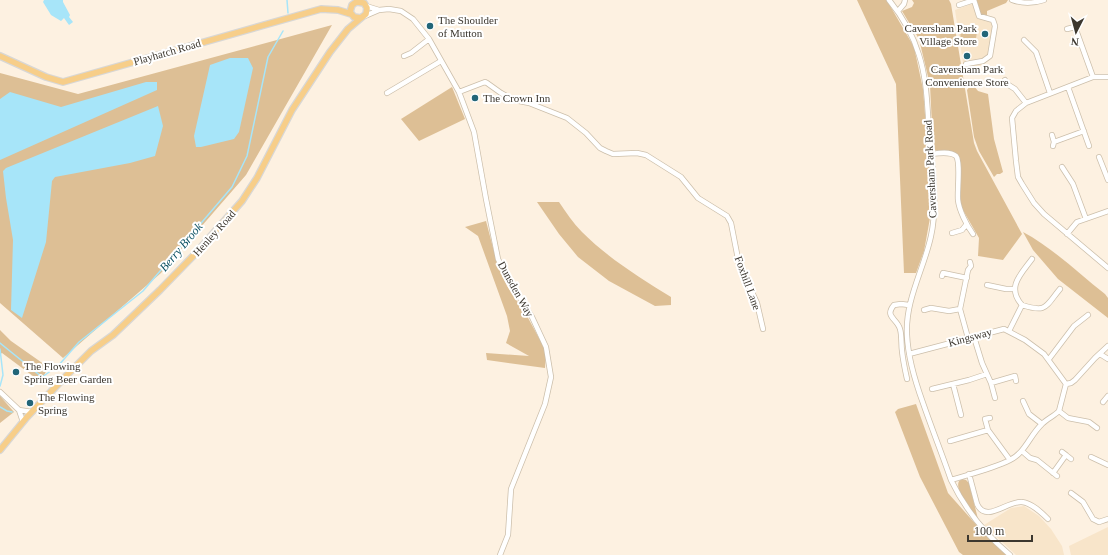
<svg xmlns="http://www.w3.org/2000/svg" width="1108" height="555" font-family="Georgia,serif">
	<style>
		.built { fill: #f8e5ca }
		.green { fill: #ddbf95 }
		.water { fill: #a7e5f9 }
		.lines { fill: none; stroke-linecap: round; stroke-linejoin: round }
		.stream { stroke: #a7e5f9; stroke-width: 1.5 }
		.minor-casing { stroke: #ccbfab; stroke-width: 6 }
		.major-casing { stroke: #d8d7d5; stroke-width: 8 }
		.minor { stroke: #fff; stroke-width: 4.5 }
		.major { stroke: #f7ce89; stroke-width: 5.5 }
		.poi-dot { fill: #226578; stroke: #fff; stroke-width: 1.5 }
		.labels { text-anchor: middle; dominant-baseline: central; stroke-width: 4; stroke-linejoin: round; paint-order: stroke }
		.poi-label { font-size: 11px; fill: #3c372f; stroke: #fff; text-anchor: start }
		.street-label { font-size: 11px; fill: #3c372f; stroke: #fff }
		.water-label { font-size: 12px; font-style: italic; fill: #0d5264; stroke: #fff }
	</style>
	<rect width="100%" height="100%" fill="#fdf1e1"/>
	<!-- built -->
	<path class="built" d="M977,2L981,15L995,19L997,27L991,56L983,65L964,69L955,10Z
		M1024,506L1039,516L1051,529L1062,546L1064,555H1016L984,525L1011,508Z
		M1108,527V555H1071L1069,546Z"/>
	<!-- green -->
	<path class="green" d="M857,0H886L889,4L914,47L923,89L929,165L930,218L924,251L916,273H904L896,84Z
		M912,0H949L951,4L974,143L977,151L1022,234L1003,260L978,256L979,238L960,205L959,158L935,150L933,146L930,85L919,39L902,11L912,7L914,3Z
		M977,0H1008L1006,3L987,11V17L981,15L977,2Z
		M332,25L246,175L161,273L63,358L0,303V73L78,94Z
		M960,25L972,29L971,31L977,32L975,45L961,47Z
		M972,83L973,86H974L978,91L988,94L994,139L1003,172L1000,174H997L994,177L979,151L974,137L967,90Z
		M452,87L465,119L419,141L401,119Z
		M559,202C566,212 573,223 582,232C608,258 640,278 671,297V305L655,306L609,281L578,257L559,234L537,202Z
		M486,221L497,263L507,286L527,316L546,351L545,368L487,360L486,353L529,356L506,343L510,331L507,316L478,236L465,227Z
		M1023,232C1053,248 1078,273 1105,294L1108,298V318L1058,279L1033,250Z
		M0,330L11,341L48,367L41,382L2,353L0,354Z
		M0,396L14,412L0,423Z
		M916,404L948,493L988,538L1006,555H963L959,552L920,477L895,412L898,409Z
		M962,479L966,480L969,483L978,519C972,511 954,491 959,481Z"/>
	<!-- water -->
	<path class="water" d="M44,0H63V2L70,15L69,17L73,22L69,25L64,18L61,21L51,15L43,2Z
		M230,58H248L253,68L239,132L234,139L201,147H196L194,136L210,65Z
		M146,82H157V90L0,160V99L10,92L61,107Z
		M158,106L163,126L155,156L130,163L55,177L52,181L46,242L22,318L11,310L13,240L6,198L3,171L6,168Z"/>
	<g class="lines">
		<!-- stream -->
		<path class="stream" d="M287,0L288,13
			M0,343L42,377L58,366L79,342L143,291L232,187L247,156L268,57L283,31
			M0,349L3,375L0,386
			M0,407L7,411L12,412"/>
		<!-- minor casing -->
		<g class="minor-casing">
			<path id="minor" d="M889,0C902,16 913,35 919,55C927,80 927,105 929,130C932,161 938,206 931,236C924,269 905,300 907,335C908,359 915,381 923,403C932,429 942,454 951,480C965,509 985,534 1010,555
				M1012,0C1023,4 1032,4 1044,0
				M959,5L974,0
				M366,6L379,10L389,9L401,11L413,19L429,39L459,92L474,132L486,199L498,259L509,281L532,317L546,347L551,377L545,404L511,489L508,535L500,555
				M898,11L904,4L905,0
				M365,16L379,10
				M1067,29L1075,27L1093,77
				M1024,40L1036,52L1050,93
				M404,56L411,53L429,39
				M966,64L983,61L990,56L995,26L993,20L979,16L974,0
				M1108,77H1093L1026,103L1016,111L1012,118L1016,161L1018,177L1022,184L1034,203L1044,214L1108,268
				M1005,80L1007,84L1015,89L1026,103
				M1068,87L1089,146
				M459,92L485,82L487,83L501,93L514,100L529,103L567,118L586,133L600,148L606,151L613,154L637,153L646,155L681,177L698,198L727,216L731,223L739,264L757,303L763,329
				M387,93L441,61
				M1052,135L1054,142
				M1053,146L1054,142L1084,131
				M931,154C938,153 950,151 956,156C961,162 957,191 958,200C959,210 967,226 973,234
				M1099,157L1108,180
				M1062,167L1073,184L1086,219
				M952,233L962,230L966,225
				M1067,234L1077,222L1108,211
				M942,276L943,273L967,278
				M987,285L1006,289H1014
				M1022,305C1047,313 1045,307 1060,289
				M924,310L931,308L949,311L960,309
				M1009,331L1022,305C1006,287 1021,274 1032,259
				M974,337L982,363L991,383L995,398
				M968,338L960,309L968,270L971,266L970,262
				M909,354L1004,329L1025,340L1044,354L1066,384L1059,411C1054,416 1047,419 1042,424C1030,435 1025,453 1010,460C992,469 970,474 951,480
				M1100,354L1108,359
				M1049,359L1074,326L1088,315
				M907,379C905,370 903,361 902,351C901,344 902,336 900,329C897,318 884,317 894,305L901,304L909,305
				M991,383L1015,376L1016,381
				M953,384L961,415
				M1066,384L1071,383L1075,380L1095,358L1108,346
				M932,389L969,380L987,374
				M0,392L19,410L32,412
				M1023,401L1029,414L1042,424
				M1103,402L1108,396
				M19,410L23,422
				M1059,411L1068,418L1089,422L1097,428
				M988,430L985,419L990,418
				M950,441L988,430L1010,460
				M1022,451L1030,458L1037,460L1057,476
				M1066,455L1071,459
				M1091,457L1108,465
				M1053,473L1066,455L1062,452
				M969,474L977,504C986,524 1008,500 1022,502C1032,503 1042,513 1048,519
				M1071,493L1083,502L1093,519L1099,522L1108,519"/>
		</g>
		<!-- major casing -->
		<g class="major-casing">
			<path id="major" d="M357,2L364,3L367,8L366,14L361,18L354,17L350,12L352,5L359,0
				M0,56L46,77L63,82L321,9L338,10L351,14
				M0,450L27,417L63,379L91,351L113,335L160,290L196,253L242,201L257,178L292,110L330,52L348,29L361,18"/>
		</g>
		<!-- minor -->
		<use href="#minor" class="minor"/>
		<!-- major -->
		<use href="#major" class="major"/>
	</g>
	<!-- markers -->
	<g class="poi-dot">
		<circle cx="430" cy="26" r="4"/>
		<circle cx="985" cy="34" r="4"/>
		<circle cx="967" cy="56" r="4"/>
		<circle cx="475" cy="98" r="4"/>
		<circle cx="16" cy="372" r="4"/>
		<circle cx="30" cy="403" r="4"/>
	</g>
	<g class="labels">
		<!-- poi labels -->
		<g class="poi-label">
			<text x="438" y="20">The Shoulder<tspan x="438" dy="13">of Mutton</tspan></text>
			<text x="977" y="28" text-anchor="end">Caversham Park<tspan x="977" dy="13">Village Store</tspan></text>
			<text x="967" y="69" text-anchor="middle">Caversham Park<tspan x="967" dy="13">Convenience Store</tspan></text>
			<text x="483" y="98">The Crown Inn</text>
			<text x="24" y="366">The Flowing<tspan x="24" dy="13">Spring Beer Garden</tspan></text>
			<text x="38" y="397">The Flowing<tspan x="38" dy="13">Spring</tspan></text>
		</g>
		<!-- street labels -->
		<g class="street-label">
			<text transform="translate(167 52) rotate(-16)">Playhatch Road</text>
			<text transform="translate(930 169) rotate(-93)">Caversham Park Road</text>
			<text transform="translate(214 233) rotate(-48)">Henley Road</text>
			<text transform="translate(748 283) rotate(70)">Foxhill Lane</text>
			<text transform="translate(516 289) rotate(61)">Dunsden Way</text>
			<text transform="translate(970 337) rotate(-15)">Kingsway</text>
		</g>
		<!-- water labels -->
		<g class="water-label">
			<text transform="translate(181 247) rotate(-50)">Berry Brook</text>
		</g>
	</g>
	<!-- north arrow -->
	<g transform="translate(1076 32) rotate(186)" stroke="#ffffff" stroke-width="3" paint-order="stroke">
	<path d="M0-3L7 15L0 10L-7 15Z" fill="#3c372f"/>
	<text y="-6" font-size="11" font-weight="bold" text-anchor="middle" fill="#3c372f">N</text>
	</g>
	<!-- scale -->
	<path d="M968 535v6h64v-6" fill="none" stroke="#3c372f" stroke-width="2"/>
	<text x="974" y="535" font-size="12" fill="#3c372f" stroke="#ffffff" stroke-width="3" paint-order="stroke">100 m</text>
</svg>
